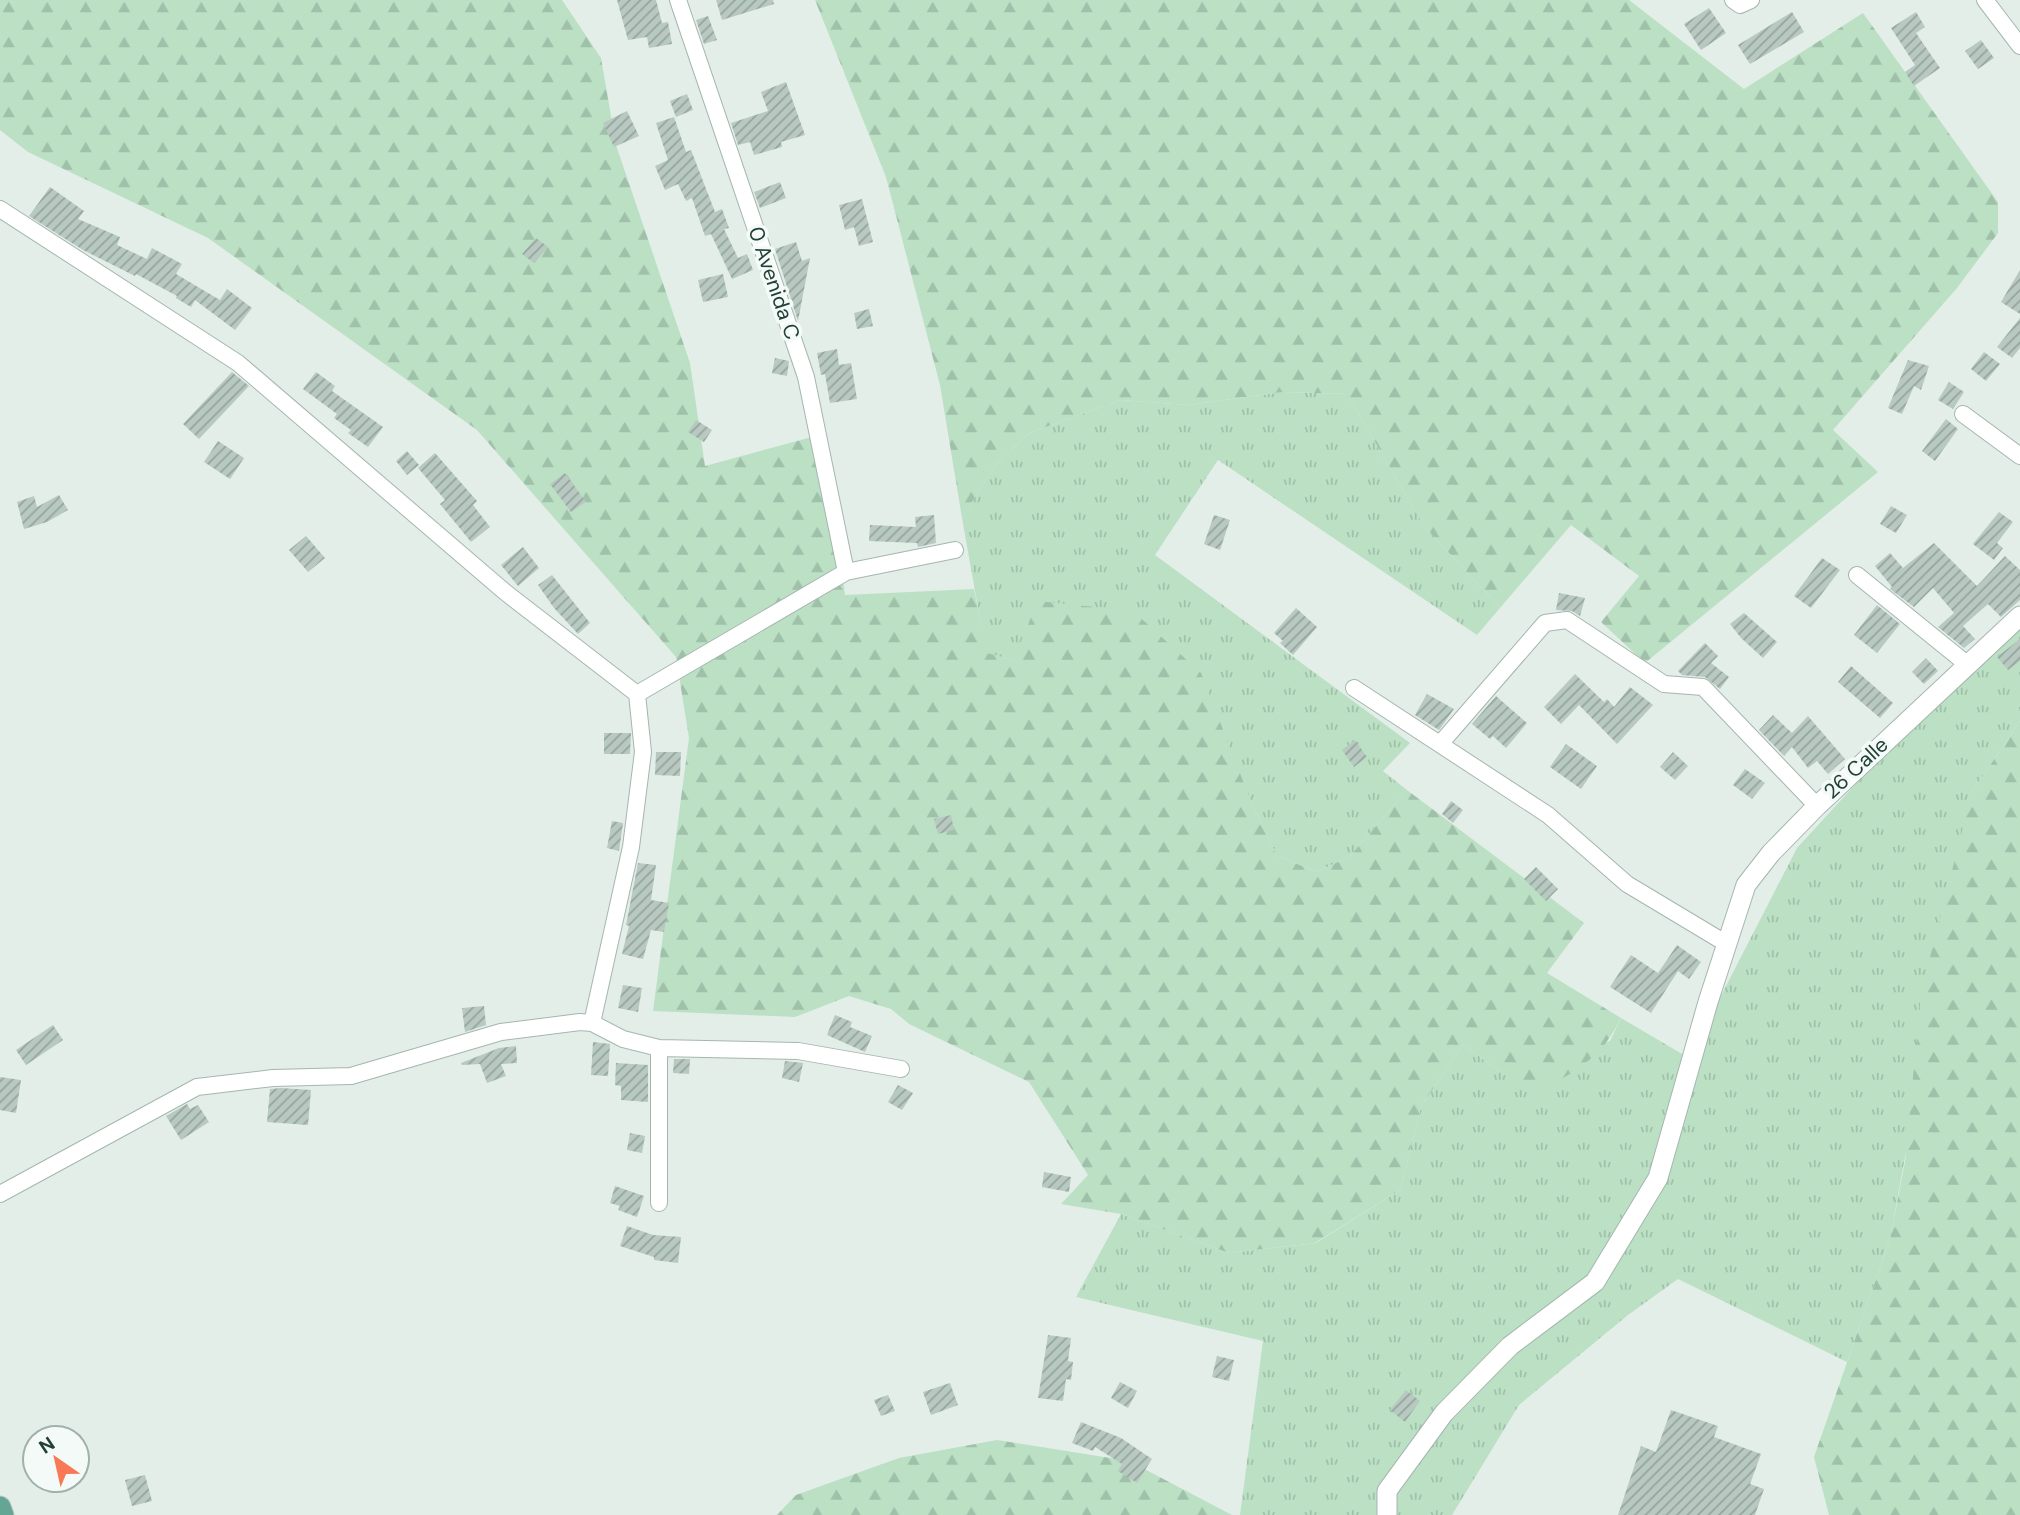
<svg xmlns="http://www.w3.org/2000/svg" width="2020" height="1515" font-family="'DM Sans',sans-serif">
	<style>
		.grass { fill: url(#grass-tufts) }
		.forest { fill: url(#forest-firs) }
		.building { fill: url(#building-hatch) }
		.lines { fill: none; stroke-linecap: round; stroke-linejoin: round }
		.minor-casing { stroke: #a5b6b0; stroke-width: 18 }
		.tertiary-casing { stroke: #a5b6b0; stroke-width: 21 }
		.primary-casing { stroke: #c1cac7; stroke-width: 23 }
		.minor { stroke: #fff; stroke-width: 16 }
		.tertiary { stroke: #fff; stroke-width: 19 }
		.primary { stroke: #65a593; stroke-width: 21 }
		.labels { text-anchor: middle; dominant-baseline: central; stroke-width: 7; stroke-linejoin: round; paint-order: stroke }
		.street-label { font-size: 21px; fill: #224037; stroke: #f4faf7 }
	</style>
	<defs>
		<pattern id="grass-tufts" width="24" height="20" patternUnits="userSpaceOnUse" patternTransform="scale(1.75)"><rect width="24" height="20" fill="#bbe0c4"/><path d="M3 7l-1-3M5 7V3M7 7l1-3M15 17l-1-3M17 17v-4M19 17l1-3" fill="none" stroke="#a0c1a9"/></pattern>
		<pattern id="forest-firs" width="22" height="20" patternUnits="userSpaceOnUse" patternTransform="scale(1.75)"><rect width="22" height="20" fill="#bbe0c4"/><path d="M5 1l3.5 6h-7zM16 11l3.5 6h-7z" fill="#a0c1a9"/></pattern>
		<pattern id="building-hatch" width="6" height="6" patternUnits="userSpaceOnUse" patternTransform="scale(1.75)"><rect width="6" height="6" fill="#b8c9c1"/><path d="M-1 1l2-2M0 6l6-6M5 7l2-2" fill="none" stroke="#95a59e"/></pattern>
	</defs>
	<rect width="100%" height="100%" fill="#e3eee9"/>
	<!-- grass -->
	<path class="grass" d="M1283,392L1347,394L1424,526L1500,608L1477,635L1218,460L1155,555L1410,743L1383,771L1407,790L1350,856L1317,872L1277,856L1252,804L1013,660L986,653L962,518L996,464L1029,433L1121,400L1188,405Z
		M2020,627V721L1972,792L1890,1239L1847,1362L1678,1279L1628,1315L1519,1405L1452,1515H1240L1263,1341L1076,1297L1121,1214L1229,1253L1316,1243L1400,1190L1421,1107L1463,1044L1504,1075L1610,1041L1621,1018L1689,1058L1797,848L1897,739Z"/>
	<!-- forest -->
	<path class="forest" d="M0,0H562L601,58L616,145L690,363L705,466L823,434L845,595L974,589L987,653L1013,660L1038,601L1133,611L1201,673L1252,804L1277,856L1317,872L1350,856L1407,790L1584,923L1547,973L1621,1018C1602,1056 1584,1065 1549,1087L1504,1075L1463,1044L1421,1107L1400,1190L1315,1243L1229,1253L1121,1214L1061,1204L1088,1175L1029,1082L909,1024L891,1009L849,996L795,1017L653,1011L689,738L676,657L477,430L208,238L28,152L0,130Z
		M815,0H1629L1744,89L1863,13L1998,202V233L1957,288L1833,430L1878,472L1645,663L1601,622L1639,576L1571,525L1500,608L1424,526L1347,394L1283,392L1188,405L1121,400L1029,433L996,464L962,518L940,385L886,177Z
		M2020,721V1515H1829L1814,1457L1890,1239L1905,1162L1921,993L1972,792Z
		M997,1440L1129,1461L1232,1515H777L796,1495L899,1458Z"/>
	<!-- building -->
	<path class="building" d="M617,0H656L662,23L668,22L672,44L649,48L647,37L628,40Z
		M716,0H773L774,4L722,20Z
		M1709,8L1726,33L1701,50L1684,24Z
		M1792,12L1804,32L1750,64L1738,45Z
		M1916,12L1925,27L1916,33L1940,68L1914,86L1905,72L1915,65L1891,28Z
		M708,16L717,40L704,44L696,20Z
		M1981,40L1994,58L1978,69L1965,51Z
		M786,82L805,135L781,142L782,147L754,155L750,142L738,145L731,123L768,111L761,92Z
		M687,94L693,110L676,117L670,101Z
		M627,111L639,136L614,147L603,123Z
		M674,117L686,152L691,150L715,212L722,209L729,228L724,229L738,258L747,254L753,270L732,279L711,234L705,236L692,198L686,201L678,184L665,190L655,166L668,160L656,123Z
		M780,182L786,198L760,208L754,192Z
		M50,187L84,211L78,219L120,237L117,245L147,259L152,248L182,264L176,274L220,300L227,289L252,308L235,330L195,300L191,307L176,298L177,296L136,274L135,276L83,250L29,216Z
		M862,199L873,242L859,246L854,227L845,230L839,205Z
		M536,238L548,247L534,263L522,254Z
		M796,242L802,261L810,258L798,321L775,249Z
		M2020,270V314L2001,302Z
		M723,274L728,297L703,302L698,280Z
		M869,309L873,326L857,329L854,313Z
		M2020,318V348L2012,358L1997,347Z
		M837,349L839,365L851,363L857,399L830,403L825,374L821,375L817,353Z
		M1984,352L2000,364L1986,381L1971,369Z
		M775,358L789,361L787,376L772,373Z
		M1908,360L1929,366L1921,390L1914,386L1902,414L1888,408Z
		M232,372L249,386L199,439L183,424Z
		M316,372L335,386L332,391L383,427L368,447L348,433L351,430L334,418L337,414L303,389Z
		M1949,382L1964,392L1953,409L1938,400Z
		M1946,419L1958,429L1935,461L1922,451Z
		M696,420L712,430L704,442L688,432Z
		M218,441L244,458L230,479L204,462Z
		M407,451L419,465L407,475L396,461Z
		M435,453L477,501L473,505L490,527L471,542L440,504L445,500L418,468Z
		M565,473L586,502L571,512L550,484Z
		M59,495L68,510L47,522L24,529L17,502L34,496L37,507Z
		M1891,506L1907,515L1896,533L1880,524Z
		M1999,512L2013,522L1997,543L2003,548L1994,560L1973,544Z
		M934,515L936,543L918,547L917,543L869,541L870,525L916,527L915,517Z
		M1214,515L1230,520L1220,550L1204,544Z
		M306,536L325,558L308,572L289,550Z
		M1934,543L1977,586L2005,556L2020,570V600L2001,617L1988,604L1963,626L1975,639L1964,648L1938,627L1954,613L1933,588L1914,607L1890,589L1892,587L1875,566L1890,553L1903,568Z
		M523,547L539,568L518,586L501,565Z
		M1822,558L1840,570L1811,608L1794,596Z
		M552,575L590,623L578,634L554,608L538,585Z
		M1559,593L1585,598L1580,616L1572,611L1556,610Z
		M1877,605L1900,624L1877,653L1854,635Z
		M1296,608L1317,627L1293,655L1280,643L1283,641L1274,633Z
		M1744,613L1777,642L1763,658L1741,638L1730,624Z
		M2020,639V661L2008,670L1997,657Z
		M1705,643L1718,656L1711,663L1729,677L1720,689L1705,677L1682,675L1678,671Z
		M1926,658L1938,671L1924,684L1912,672Z
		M1851,666L1893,703L1880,718L1838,682Z
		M1575,674L1604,702L1607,699L1614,707L1630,687L1653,705L1617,744L1579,705L1561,724L1544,707Z
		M1427,694L1454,709L1439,730L1415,715Z
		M1496,696L1527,723L1506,748L1493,736L1490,739L1472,724Z
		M1773,715L1792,733L1808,716L1845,759L1828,774L1817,761L1808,768L1792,747L1784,756L1759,730Z
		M604,733H631L630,754H604Z
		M1355,740L1367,757L1354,767L1342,750Z
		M1566,744L1597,766L1581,789L1550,767Z
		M656,752H681L680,776L655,775Z
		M1673,752L1688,766L1675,780L1660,767Z
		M1745,769L1765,783L1752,799L1733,785Z
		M1451,801L1463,810L1453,823L1442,814Z
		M951,815L954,830L938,834L934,819Z
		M612,821L623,823L619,851L607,848Z
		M638,863L656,865L651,900L669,903L664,932L651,930L643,959L622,954L629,926L626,925Z
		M1536,867L1558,889L1546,901L1524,879Z
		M1677,945L1701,962L1689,979L1678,971L1651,1013L1610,987L1631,955L1658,973Z
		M623,985L642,988L638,1012L618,1008Z
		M484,1006L486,1025L465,1032L462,1008Z
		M835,1015L852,1022L850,1027L872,1036L865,1052L827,1035Z
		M53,1025L63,1040L26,1065L16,1050Z
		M593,1042L610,1044L608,1076L591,1075Z
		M516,1046L517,1063L501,1064L506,1076L487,1083L480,1064L462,1065L461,1063L499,1048Z
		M674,1059H690L689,1074L673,1073Z
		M785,1061L803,1063L799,1082L782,1078Z
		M616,1063L648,1065V1102L621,1100V1086L615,1085Z
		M0,1077L21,1080L16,1113L0,1110Z
		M898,1085L913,1093L902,1110L888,1102Z
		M281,1088L311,1090L308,1125L267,1122L270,1089Z
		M187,1104L190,1109L198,1105L209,1122L181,1140L166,1116Z
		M630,1133L645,1136L642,1153L627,1150Z
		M1044,1172L1071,1177L1069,1192L1042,1187Z
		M615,1186L644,1196L637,1217L618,1210L620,1206L610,1203Z
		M627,1226L653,1235L681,1237L678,1263L654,1260V1257L620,1246Z
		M1048,1335L1071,1338L1068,1361L1073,1362L1071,1380L1066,1379L1063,1401L1038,1398Z
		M1217,1356L1234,1360L1229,1381L1212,1377Z
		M1120,1382L1137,1391L1128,1408L1111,1398Z
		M950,1383L958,1405L931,1415L923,1392Z
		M1406,1390L1420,1401L1405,1422L1390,1410Z
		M888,1395L895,1411L881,1416L874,1400Z
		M1671,1410L1718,1426L1714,1437L1761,1454L1750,1484L1764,1489L1755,1515H1618L1641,1446L1656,1452Z
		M1081,1422L1121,1438L1152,1459L1137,1483L1118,1471L1122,1464L1095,1447L1093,1451L1072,1443Z
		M145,1475L152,1501L132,1506L125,1480Z"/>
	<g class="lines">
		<!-- minor casing -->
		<g class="minor-casing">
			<path id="minor" d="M678,0L806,377L846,572
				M1733,0L1740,5L1751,0
				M1985,0L2020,46
				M0,209L238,363L505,592L637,694L643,752L631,847L592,1023
				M1963,414L2020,456
				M1857,575L1968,665
				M1354,688L1548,815L1627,884L1727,944
				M637,694L846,572L955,550
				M1440,744L1545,623L1567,620L1664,684L1703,687L1817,806
				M0,1194L197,1087L273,1078L351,1076L501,1032L580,1022L592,1023L623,1039L659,1048L798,1051L901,1069
				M659,1203V1048"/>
		</g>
		<!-- tertiary casing -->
		<g class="tertiary-casing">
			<path id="tertiary" d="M1387,1515V1491L1444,1413L1510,1346L1595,1282L1658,1178L1708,1002L1746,885L1771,853L1817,806L2020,616"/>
		</g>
		<!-- primary casing -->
		<g class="primary-casing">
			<path id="primary" d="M0,1507L3,1515"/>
		</g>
		<!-- minor -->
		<use href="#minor" class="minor"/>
		<!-- tertiary -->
		<use href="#tertiary" class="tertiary"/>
		<!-- primary -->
		<use href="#primary" class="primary"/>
	</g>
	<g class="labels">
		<!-- street labels -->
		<g class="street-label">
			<text transform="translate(774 283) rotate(71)">0 Avenida C</text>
			<text transform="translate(1856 768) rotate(-43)">26 Calle</text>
		</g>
	</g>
	<!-- north arrow -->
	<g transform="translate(56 1459) rotate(326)"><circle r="33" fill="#f4faf7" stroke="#a0b0aa" stroke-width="2"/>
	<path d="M0-5L12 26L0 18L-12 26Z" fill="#f87956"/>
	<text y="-10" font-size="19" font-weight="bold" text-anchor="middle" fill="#224037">N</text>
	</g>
</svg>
